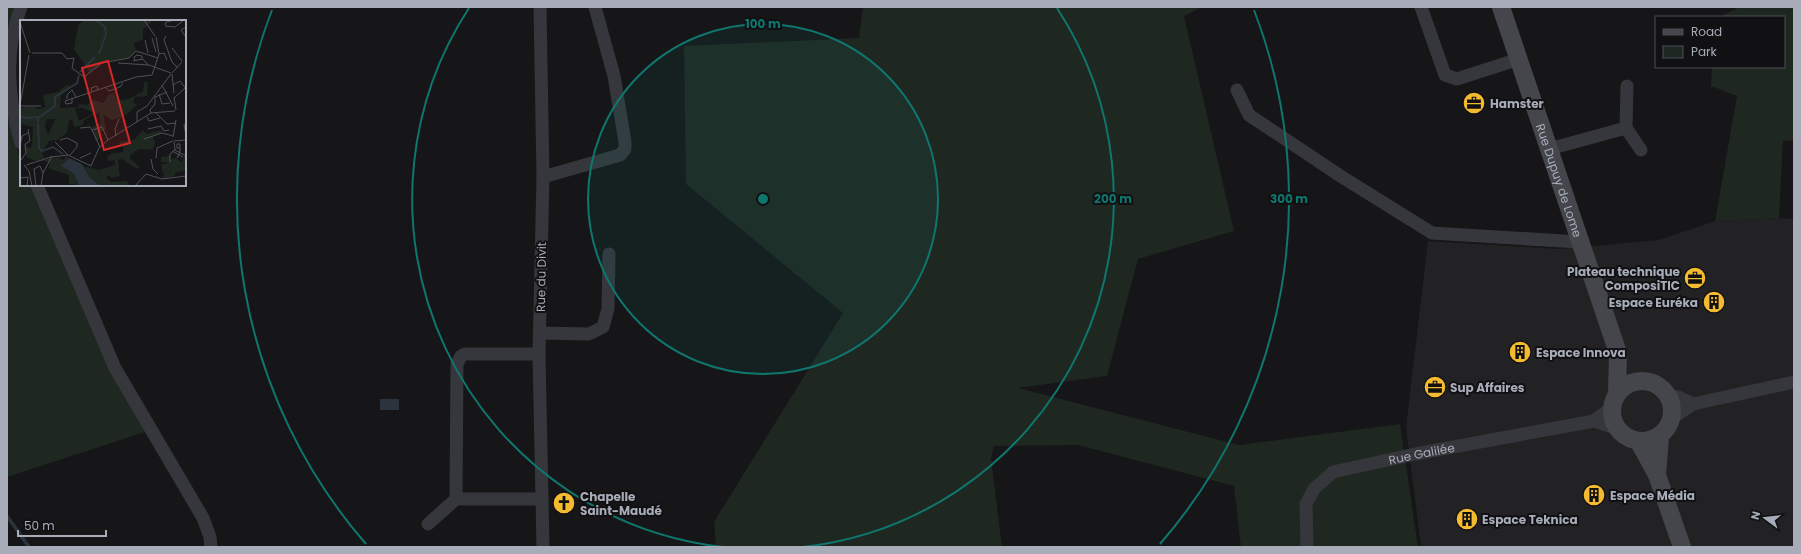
<svg xmlns="http://www.w3.org/2000/svg" width="1801" height="554" font-family="Poppins,sans-serif">
	<style>
		.built { fill: #222124 }
		.green { fill: #1f2721 }
		.water { fill: #2b343c }
		.lines { fill: none; stroke-linecap: round; stroke-linejoin: round }
		.stream { stroke: #2b343c; stroke-width: 3.5 }
		.street { stroke: #36373c; stroke-width: 13 }
		.secondary { stroke: #44464c; stroke-width: 18 }
		.ring { fill: none; stroke: #0f766e; stroke-width: 2 }
		.labels { text-anchor: middle; dominant-baseline: central; stroke-width: 4; stroke-linejoin: round; paint-order: stroke }
		.poi-label { font-size: 12px; font-weight: bold; fill: #a7acb8; stroke: #111012; text-anchor: start }
		.street-label { font-size: 12px; fill: #a7acb8; stroke: #111012 }
		.inset-river { fill: none; stroke: #2b343c; stroke-width: 2 }
		.inset-road { fill: none; stroke: #505157; stroke-width: 1 }
		.view { fill: #d62828; fill-opacity: 0.15; stroke: #d62828; stroke-width: 2 }
		.inset-edge { fill: none; stroke: #a7acb8; stroke-width: 2 }
		.centre { fill: #0f766e; stroke: #111012; stroke-width: 2 }
		.ring-label { font-size: 12px; text-anchor: middle; font-weight: bold; fill: #0f766e; stroke: #111012; stroke-width: 4; stroke-linejoin: round; paint-order: stroke }
	</style>
	<rect width="100%" height="100%" fill="#161517"/>
	<!-- built -->
	<path class="built" d="M1779,218L1794,219V547H1421L1406,427L1428,241L1559,249L1659,240L1715,221Z"/>
	<!-- green -->
	<path class="green" d="M7,7H16L7,32Z
		M863,7H1202L1184,16L1234,231L1138,259L1107,376L1018,388L1239,445L1400,424L1418,547H1241L1234,486L1078,445L994,446L991,458L1002,547H716L714,522L843,313L686,184L684,46L859,38Z
		M1739,7H1794V140L1783,141L1779,218L1715,221L1737,96L1711,86L1712,67H1784V17H1720Z
		M7,107L9,122L21,162V185H31L145,432L7,477Z"/>
	<!-- water -->
	<path class="water" d="M380,399H399V410H380Z"/>
	<g class="lines">
		<!-- stream -->
		<path class="stream" d="M7,516L29,547"/>
		<!-- street -->
		<g class="street">
			<path d="M540,7L543,177L539,354L543,547"/>
			<path d="M1421,7L1445,75L1457,79L1519,59"/>
			<path d="M1237,90L1249,115L1342,177L1432,233L1579,242"/>
			<path d="M1626,128L1627,86"/>
			<path d="M21,143C8,99 4,51 21,7"/>
			<path d="M1549,149L1626,128L1641,150"/>
			<path d="M543,177L620,155L625,149V142L614,76L595,7"/>
			<path d="M37,185L115,368L203,518L210,537L211,547"/>
			<path d="M540,333L589,334L603,327L608,309L609,254"/>
			<path d="M539,354H465L461,356L457,364L456,499H542"/>
			<path d="M1670,396L1678,397L1693,404"/>
			<path d="M1672,418L1693,404L1794,382"/>
			<path d="M1594,421L1616,428"/>
			<path d="M428,524L456,499"/>
			<path id="s1" d="M1307,547L1306,504L1314,489L1333,472L1415,454L1594,421L1611,408"/>
		</g>
		<!-- secondary -->
		<g class="secondary">
			<path id="s2" d="M1501,7L1618,353L1617,393"/>
			<circle cx="1642" cy="411" r="30"/>
			<path d="M1639,442L1657,475L1682,547"/>
			<path d="M1657,475L1660,437"/>
		</g>
	</g>
	<!-- distance rings -->
	<circle cx="763" cy="199" r="175" fill="#0f766e" fill-opacity=".12"/>
	<g class="ring">
		<circle cx="763" cy="199" r="175"/>
		<path d="M723 547A350 350 0 0 1 469 8M1057 8A350 350 0 0 1 803 547"/>
		<path d="M366 544A526 526 0 0 1 272 10M1254 10A526 526 0 0 1 1160 544"/>
	</g>
	<!-- icons -->
	<defs>
		<g id="office-disc" transform="scale(1.15)"><circle r="9.5" fill="#f4bb30" stroke="#111012"/><path d="M-6-3h4V-5.5h4V-3h4V5H-6ZM-1-4.5V-3h2v-1.5ZM-6 0V1H6V0Z" fill="#111"/></g>
		<g id="building-disc" transform="scale(1.15)"><circle r="9.5" fill="#f4bb30" stroke="#111012"/><path d="M-4-6H4V6H1V3H-1V6H-4ZM-2.5-4.3h1.7v1.8h-1.7ZM.8-4.3h1.7v1.8H.8ZM-2.5-1h1.7V.8h-1.7ZM.8-1h1.7V.8H.8Z" fill="#111"/></g>
		<g id="church-disc" transform="scale(1.15)"><circle r="9.5" fill="#f4bb30" stroke="#111012"/><path d="M-1.2-6h2.4v3.5h3.3v2.4h-3.3V6h-2.4V-.1h-3.3v-2.4h3.3Z" fill="#111"/></g>
	</defs>
	<g fill-rule="evenodd">
		<use href="#office-disc" x="1474" y="103"/>
		<use href="#office-disc" x="1695" y="278"/>
		<use href="#building-disc" x="1714" y="302"/>
		<use href="#building-disc" x="1520" y="352"/>
		<use href="#office-disc" x="1435" y="387"/>
		<use href="#building-disc" x="1594" y="495"/>
		<use href="#church-disc" x="564" y="503"/>
		<use href="#building-disc" x="1467" y="519"/>
	</g>
	<g class="labels">
		<!-- poi labels -->
		<g class="poi-label">
			<text x="1490" y="103">Hamster</text>
			<text x="1680" y="271" text-anchor="end">Plateau technique<tspan x="1680" dy="14">ComposiTIC</tspan></text>
			<text x="1698" y="302" text-anchor="end">Espace Euréka</text>
			<text x="1536" y="352">Espace Innova</text>
			<text x="1450" y="387">Sup Affaires</text>
			<text x="1610" y="495">Espace Média</text>
			<text x="580" y="496">Chapelle<tspan x="580" dy="14">Saint-Maudé</tspan></text>
			<text x="1482" y="519">Espace Teknica</text>
		</g>
		<!-- street labels -->
		<g class="street-label">
			<text stroke="none"><textPath href="#s2" startOffset="183">Rue Dupuy de Lome</textPath></text>
			<text transform="translate(541 277) rotate(-89)">Rue du Divit</text>
			<text stroke="none"><textPath href="#s1" startOffset="176">Rue Galilée</textPath></text>
		</g>
	</g>
	<!-- overview -->
	<g transform="translate(20 20)">
		<rect width="166" height="166" fill="#161517"/>
		<path d="M64,0H131V3L123,9V20L114,23L116,30L110,37L82,43L70,53L54,29L58,6ZM124,62H128L127,76L115,77L113,82L117,85L103,97L92,100L83,94L86,110L78,113L80,118L76,122L72,107L81,103L79,92L64,100L63,105L54,107L52,99L49,101L47,113L37,120L29,121L22,132L24,138L16,141L6,137V127L11,128L12,124L13,107L0,104V88L12,86L19,89L25,87L23,75L38,72L46,65L52,67L41,75L40,88L59,87V84L67,85L73,80L84,83L88,75L94,73L97,81L109,79L123,71ZM55,88H62L74,93L59,101ZM27,99H35L28,115L25,105ZM123,110L126,114L141,110L142,113L133,116L135,123L133,130L119,129L110,135V139L120,147L117,149L102,139L98,140L100,156L91,158L89,155L86,158L91,162L106,161L111,166H81L70,158L63,146L79,150L95,145V140L88,141L87,137L93,133L103,132V124L100,125L99,122L114,120ZM45,136L49,137L42,146L53,153L58,164L68,166L49,164V155L28,148L30,143L21,140L41,137L39,139L44,140ZM150,136V140L155,138L162,142L164,136H166V151L156,152L154,156L142,159L144,156L141,145L149,142H141V137Z" fill="#1f2721" fill-rule="evenodd"/>
		<path d="M49,138L62,144L70,158L81,166L59,165L53,153L41,146Z" fill="#2b343c"/>
		<path class="inset-river" d="M76,0L85,7L86,14L79,34M60,52L75,37M0,95L5,98L18,97M18,102V98L35,86V77L57,63L59,55M18,103L19,128L22,131L33,127L43,134"/>
		<path class="inset-road" d="M124,0L135,16M0,2L10,33M145,5L146,2L155,0M145,6L155,7L164,0M166,7L161,10L166,17M146,16L144,20L152,42L157,47M132,18L136,32M125,20L128,33M152,28L162,41M12,33H42L47,39L54,38L52,48L64,57L82,43L109,38L116,31L138,38M139,34L144,33L147,40M113,41L123,39L128,45M115,41L114,37L117,35L122,36V39M98,43L129,45L151,53M152,53L162,42M152,54L154,73M142,65L153,86M153,65L160,61L166,69M86,68L89,71L100,67L103,63M72,72L71,68L77,66L78,70M139,74L142,84L150,83M154,77L156,90M154,78L165,68M47,79V75L52,70L56,77M45,81L116,57L132,55L139,34L136,17M45,81L46,84L52,83V78M0,85L9,35M0,86H21M135,92L147,104L156,103M131,93L130,90L135,84V77L147,72M127,97L129,101L140,98M117,102V92L127,86L151,54M166,104L164,105L166,115M60,108L70,107L72,110L82,107L88,120M128,109L141,106L144,111L149,110M72,110L80,127M96,116L95,109L99,99M153,117L156,100M124,119L142,113L153,116M40,120L47,118L57,123V127L50,135M154,121L166,120M35,122L48,135M154,122L155,130L166,136M5,124L10,121L8,109M0,126L2,116L8,113M152,131L163,137M60,138L71,133M136,138L137,128L153,121M157,138L160,132V124H157V128H160M131,139L133,149L138,154M1,140L6,133L5,124M150,142V134L155,130M4,145L9,151L12,166M6,145L31,137L48,135L71,146L79,128L88,120L131,93L155,91M0,158L8,157L7,166M16,166L14,149L20,146L23,153M21,166L23,153L32,136M115,166L126,154L142,159L166,156"/>
		<path class="view" d="M88,41L110,123L84,130L62,48Z"/>
		<rect width="166" height="166" class="inset-edge"/>
	</g>
	<circle cx="763" cy="199" r="6" class="centre"/>
	<g class="ring-label">
		<text x="763" y="28">100 m</text>
		<text x="1113" y="203">200 m</text>
		<text x="1289" y="203">300 m</text>
	</g>
	<!-- border -->
	<rect width="1801" height="554" fill="none" stroke="#a7acb8" stroke-width="16"/>
	<!-- legend -->
	<rect x="1655" y="16" width="130" height="52" fill="#111012" stroke="#4d4e54"/>
	<rect x="1663" y="29" width="20" height="6" fill="#44464c" stroke="#4d4e54"/>
	<text x="1691" y="36" font-size="12" fill="#a7acb8">Road</text>
	<rect x="1663" y="46" width="20" height="12" fill="#1f2721" stroke="#4d4e54"/>
	<text x="1691" y="56" font-size="12" fill="#a7acb8">Park</text>
	<!-- north arrow -->
	<g transform="translate(1765 518) rotate(285)" stroke="#111012" stroke-width="3" paint-order="stroke">
	<path d="M0-3L7 15L0 10L-7 15Z" fill="#a7acb8"/>
	<text y="-6" font-size="11" font-weight="bold" text-anchor="middle" fill="#a7acb8">N</text>
	</g>
	<!-- scale -->
	<path d="M18 530v6h88v-6" fill="none" stroke="#a7acb8" stroke-width="2"/>
	<text x="24" y="530" font-size="12" fill="#a7acb8" stroke="#111012" stroke-width="3" paint-order="stroke">50 m</text>
</svg>
